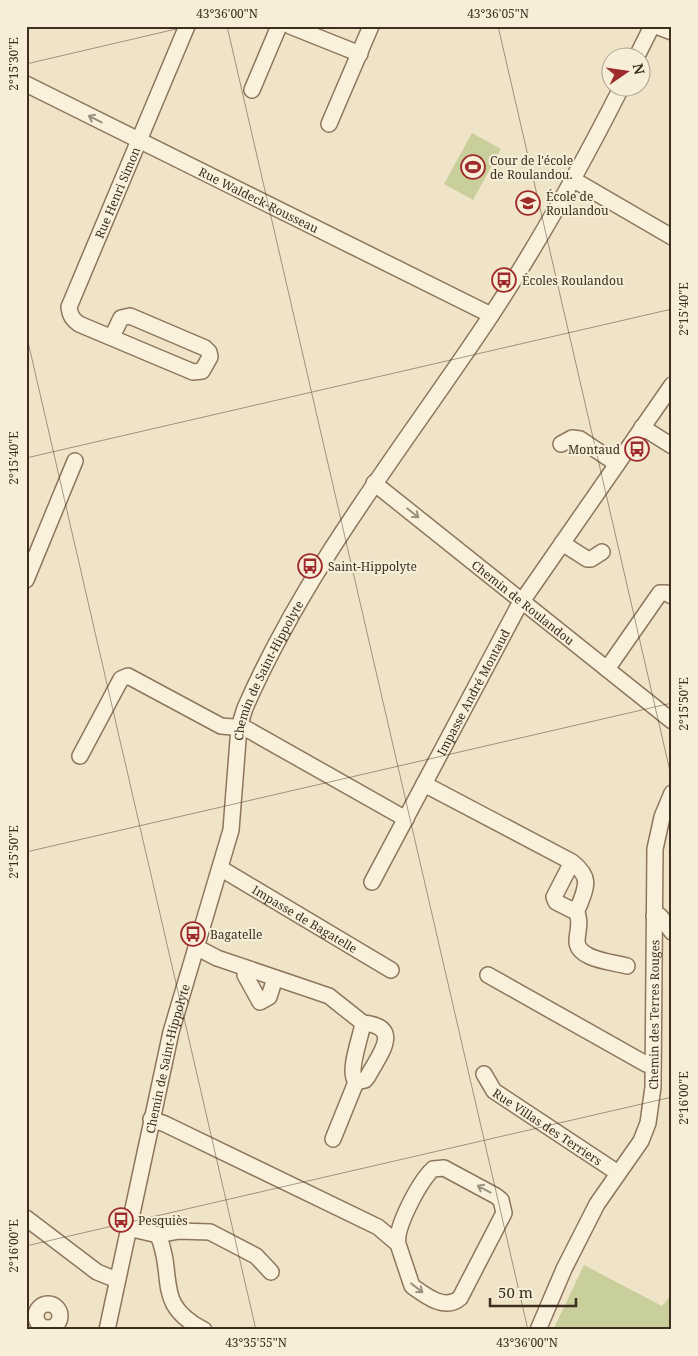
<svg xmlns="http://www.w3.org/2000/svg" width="698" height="1356" font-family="'Noto Serif',serif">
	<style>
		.green { fill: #c9cf9b }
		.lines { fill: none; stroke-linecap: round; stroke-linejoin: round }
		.minor-casing { stroke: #8d765c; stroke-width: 18 }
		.minor { stroke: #faf1dc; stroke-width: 15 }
		.oneway { stroke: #9c907e }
		.ticks { fill: none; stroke: #3d2e20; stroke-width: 1; stroke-opacity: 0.45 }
		.labels { text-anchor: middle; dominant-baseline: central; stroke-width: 4; stroke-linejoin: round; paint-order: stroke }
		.poi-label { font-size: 12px; fill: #3d2e20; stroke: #f7eed8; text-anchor: start }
		.street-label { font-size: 12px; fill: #3d2e20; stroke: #f7eed8 }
		.neatline { fill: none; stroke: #3d2e20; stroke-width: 2 }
		.ticks-label { font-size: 12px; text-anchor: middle; fill: #3d2e20 }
	</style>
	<rect width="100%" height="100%" fill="#f0e4c8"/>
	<!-- green -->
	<path class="green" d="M472,133L501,149L473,200L444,184Z
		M584,1265L662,1306L672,1294V1330H553Z"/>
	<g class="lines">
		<!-- minor casing -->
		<g class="minor-casing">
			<g id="minor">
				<path d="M290,26L360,54"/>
				<path d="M656,26L672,32"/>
				<path d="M636,58L652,26"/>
				<path id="s1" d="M26,84L491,315"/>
				<path d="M252,90L279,26"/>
				<path d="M329,124L371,26"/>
				<path d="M574,180L672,237"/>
				<path id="s2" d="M112,337L121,318L130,316L205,348L209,352L210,357L202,371L193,372L79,324C72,319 70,315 69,307L187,26"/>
				<path d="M642,427L672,446"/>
				<path d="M561,444L572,438L580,439L617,464"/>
				<path id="s3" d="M374,483L672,721"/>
				<path d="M562,543L587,559H591L602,552"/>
				<path d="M26,580L75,461"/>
				<path d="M607,669L660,593H666L672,596"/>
				<path d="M80,756L121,679L128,676L221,726L245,728L406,819"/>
				<path d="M424,784L572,862L554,897L556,902L572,910L579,906C587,885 591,877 572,862"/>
				<path id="s4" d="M220,868L391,970"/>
				<path id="s5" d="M372,882L518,607L672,385"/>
				<path d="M576,909C581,923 578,927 577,940C576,960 614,962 627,966"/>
				<path d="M654,916H660L672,932"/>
				<path d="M196,947L217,958L329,996L363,1023C361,1037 347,1072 356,1082L365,1080L368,1076C379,1055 404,1027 363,1023"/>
				<path d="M247,969L245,975L260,1002L269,997L275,978"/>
				<path d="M488,975L646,1064L652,1065"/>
				<path id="s6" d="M484,1074L494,1091L618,1173"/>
				<path d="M151,1119L165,1124L378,1227L398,1244L412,1286C426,1296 445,1311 460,1298L504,1213L501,1200L496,1196L444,1168L433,1169C420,1181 395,1227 398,1244"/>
				<path d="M333,1139L356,1082"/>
				<path d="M26,1218L97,1272L117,1280"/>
				<path d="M128,1228L158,1235L179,1231L210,1232L256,1256L271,1272"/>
				<path d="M158,1235C176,1277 153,1304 204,1330"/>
				<circle cx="48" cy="1316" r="12"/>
				<path id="s7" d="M107,1330L171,1032L231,830L239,727L245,708C308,564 406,444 492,314C540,241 582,165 621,88"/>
				<path id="s8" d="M538,1330L564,1269L597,1204L641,1141L648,1123L653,1087L655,849L662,817L672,793"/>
			</g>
		</g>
		<!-- minor -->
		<use href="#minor" class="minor"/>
	</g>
	<!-- one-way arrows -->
	<defs><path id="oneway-shaft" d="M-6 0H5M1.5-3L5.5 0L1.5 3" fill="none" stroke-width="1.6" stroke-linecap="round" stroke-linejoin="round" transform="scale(1.25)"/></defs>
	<g class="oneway">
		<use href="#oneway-shaft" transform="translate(95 119) rotate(-153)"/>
		<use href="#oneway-shaft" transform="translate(413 513) rotate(39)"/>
		<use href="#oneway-shaft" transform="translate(484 1189) rotate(-152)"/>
		<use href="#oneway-shaft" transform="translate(417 1288) rotate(38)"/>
	</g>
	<!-- ticks -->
	<path class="ticks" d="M227,26L528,1330M498,26L672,780M26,64L189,26M26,333L256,1330M26,458L672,309M26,852L672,703M26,1246L672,1097"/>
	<!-- icons -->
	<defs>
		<g id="stadium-ring" transform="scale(1.25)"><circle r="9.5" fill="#f7eed8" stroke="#9e2a2b" stroke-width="1.5"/><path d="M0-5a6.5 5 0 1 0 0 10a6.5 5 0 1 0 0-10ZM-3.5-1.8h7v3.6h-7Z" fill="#9e2a2b"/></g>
		<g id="school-ring" transform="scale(1.25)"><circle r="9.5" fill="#f7eed8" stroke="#9e2a2b" stroke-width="1.5"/><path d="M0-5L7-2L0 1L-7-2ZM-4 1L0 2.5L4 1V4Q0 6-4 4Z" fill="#9e2a2b"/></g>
		<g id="bus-ring" transform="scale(1.25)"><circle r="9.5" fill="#f7eed8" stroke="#9e2a2b" stroke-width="1.5"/><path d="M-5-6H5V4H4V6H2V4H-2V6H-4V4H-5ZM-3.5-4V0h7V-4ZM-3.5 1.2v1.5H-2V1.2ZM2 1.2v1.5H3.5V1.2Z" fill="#9e2a2b"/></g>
	</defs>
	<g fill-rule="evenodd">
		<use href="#stadium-ring" x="473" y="167"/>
		<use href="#school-ring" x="528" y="203"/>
		<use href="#bus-ring" x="504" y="280"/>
		<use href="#bus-ring" x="637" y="449"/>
		<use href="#bus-ring" x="310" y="566"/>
		<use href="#bus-ring" x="193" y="934"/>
		<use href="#bus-ring" x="121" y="1220"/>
	</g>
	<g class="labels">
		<!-- poi labels -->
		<g class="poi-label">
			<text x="490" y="160">Cour de l'école<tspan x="490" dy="14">de Roulandou.</tspan></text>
			<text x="546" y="196">École de<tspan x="546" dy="14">Roulandou</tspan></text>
			<text x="522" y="280">Écoles Roulandou</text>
			<text x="620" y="449" text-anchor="end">Montaud</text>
			<text x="328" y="566">Saint-Hippolyte</text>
			<text x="210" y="934">Bagatelle</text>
			<text x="138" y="1220">Pesquiès</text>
		</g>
		<!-- street labels -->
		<g class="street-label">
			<text stroke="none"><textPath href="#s2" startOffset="416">Rue Henri Simon</textPath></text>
			<text stroke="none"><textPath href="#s1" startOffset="260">Rue Waldeck-Rousseau</textPath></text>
			<text stroke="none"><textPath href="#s3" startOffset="191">Chemin de Roulandou</textPath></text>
			<text stroke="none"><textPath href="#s7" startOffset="682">Chemin de Saint-Hippolyte</textPath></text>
			<text stroke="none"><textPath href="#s5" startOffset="215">Impasse André Montaud</textPath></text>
			<text stroke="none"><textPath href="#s4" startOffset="99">Impasse de Bagatelle</textPath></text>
			<text stroke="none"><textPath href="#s8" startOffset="344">Chemin des Terres Rouges</textPath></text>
			<text stroke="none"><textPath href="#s7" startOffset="278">Chemin de Saint-Hippolyte</textPath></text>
			<text stroke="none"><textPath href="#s6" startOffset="84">Rue Villas des Terriers</textPath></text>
		</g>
	</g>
	<!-- border -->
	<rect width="698" height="1356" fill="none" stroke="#f7eed8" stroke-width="55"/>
	<!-- north arrow -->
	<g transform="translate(626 72) rotate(77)"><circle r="24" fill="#f7eed8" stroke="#ada18e"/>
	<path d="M0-4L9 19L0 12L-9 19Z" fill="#9e2a2b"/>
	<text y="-8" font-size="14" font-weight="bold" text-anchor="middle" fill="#3d2e20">N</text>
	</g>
	<!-- scale -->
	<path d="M490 1298v8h86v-8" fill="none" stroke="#3d2e20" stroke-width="2.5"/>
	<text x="498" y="1298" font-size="15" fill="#3d2e20" stroke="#f7eed8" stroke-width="4" paint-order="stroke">50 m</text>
	<rect x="28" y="28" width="642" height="1300" class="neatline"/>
	<g class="ticks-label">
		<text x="227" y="18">43°36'00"N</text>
		<text x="498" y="18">43°36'05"N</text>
		<text transform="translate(14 64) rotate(-90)" y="4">2°15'30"E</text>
		<text transform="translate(684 309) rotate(-90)" y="4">2°15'40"E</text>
		<text transform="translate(14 458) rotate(-90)" y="4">2°15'40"E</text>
		<text transform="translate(684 704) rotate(-90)" y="4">2°15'50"E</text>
		<text transform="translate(14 852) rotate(-90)" y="4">2°15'50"E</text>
		<text transform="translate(684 1098) rotate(-90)" y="4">2°16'00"E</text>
		<text transform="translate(14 1246) rotate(-90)" y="4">2°16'00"E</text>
		<text x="256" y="1347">43°35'55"N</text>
		<text x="527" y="1347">43°36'00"N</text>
	</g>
</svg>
